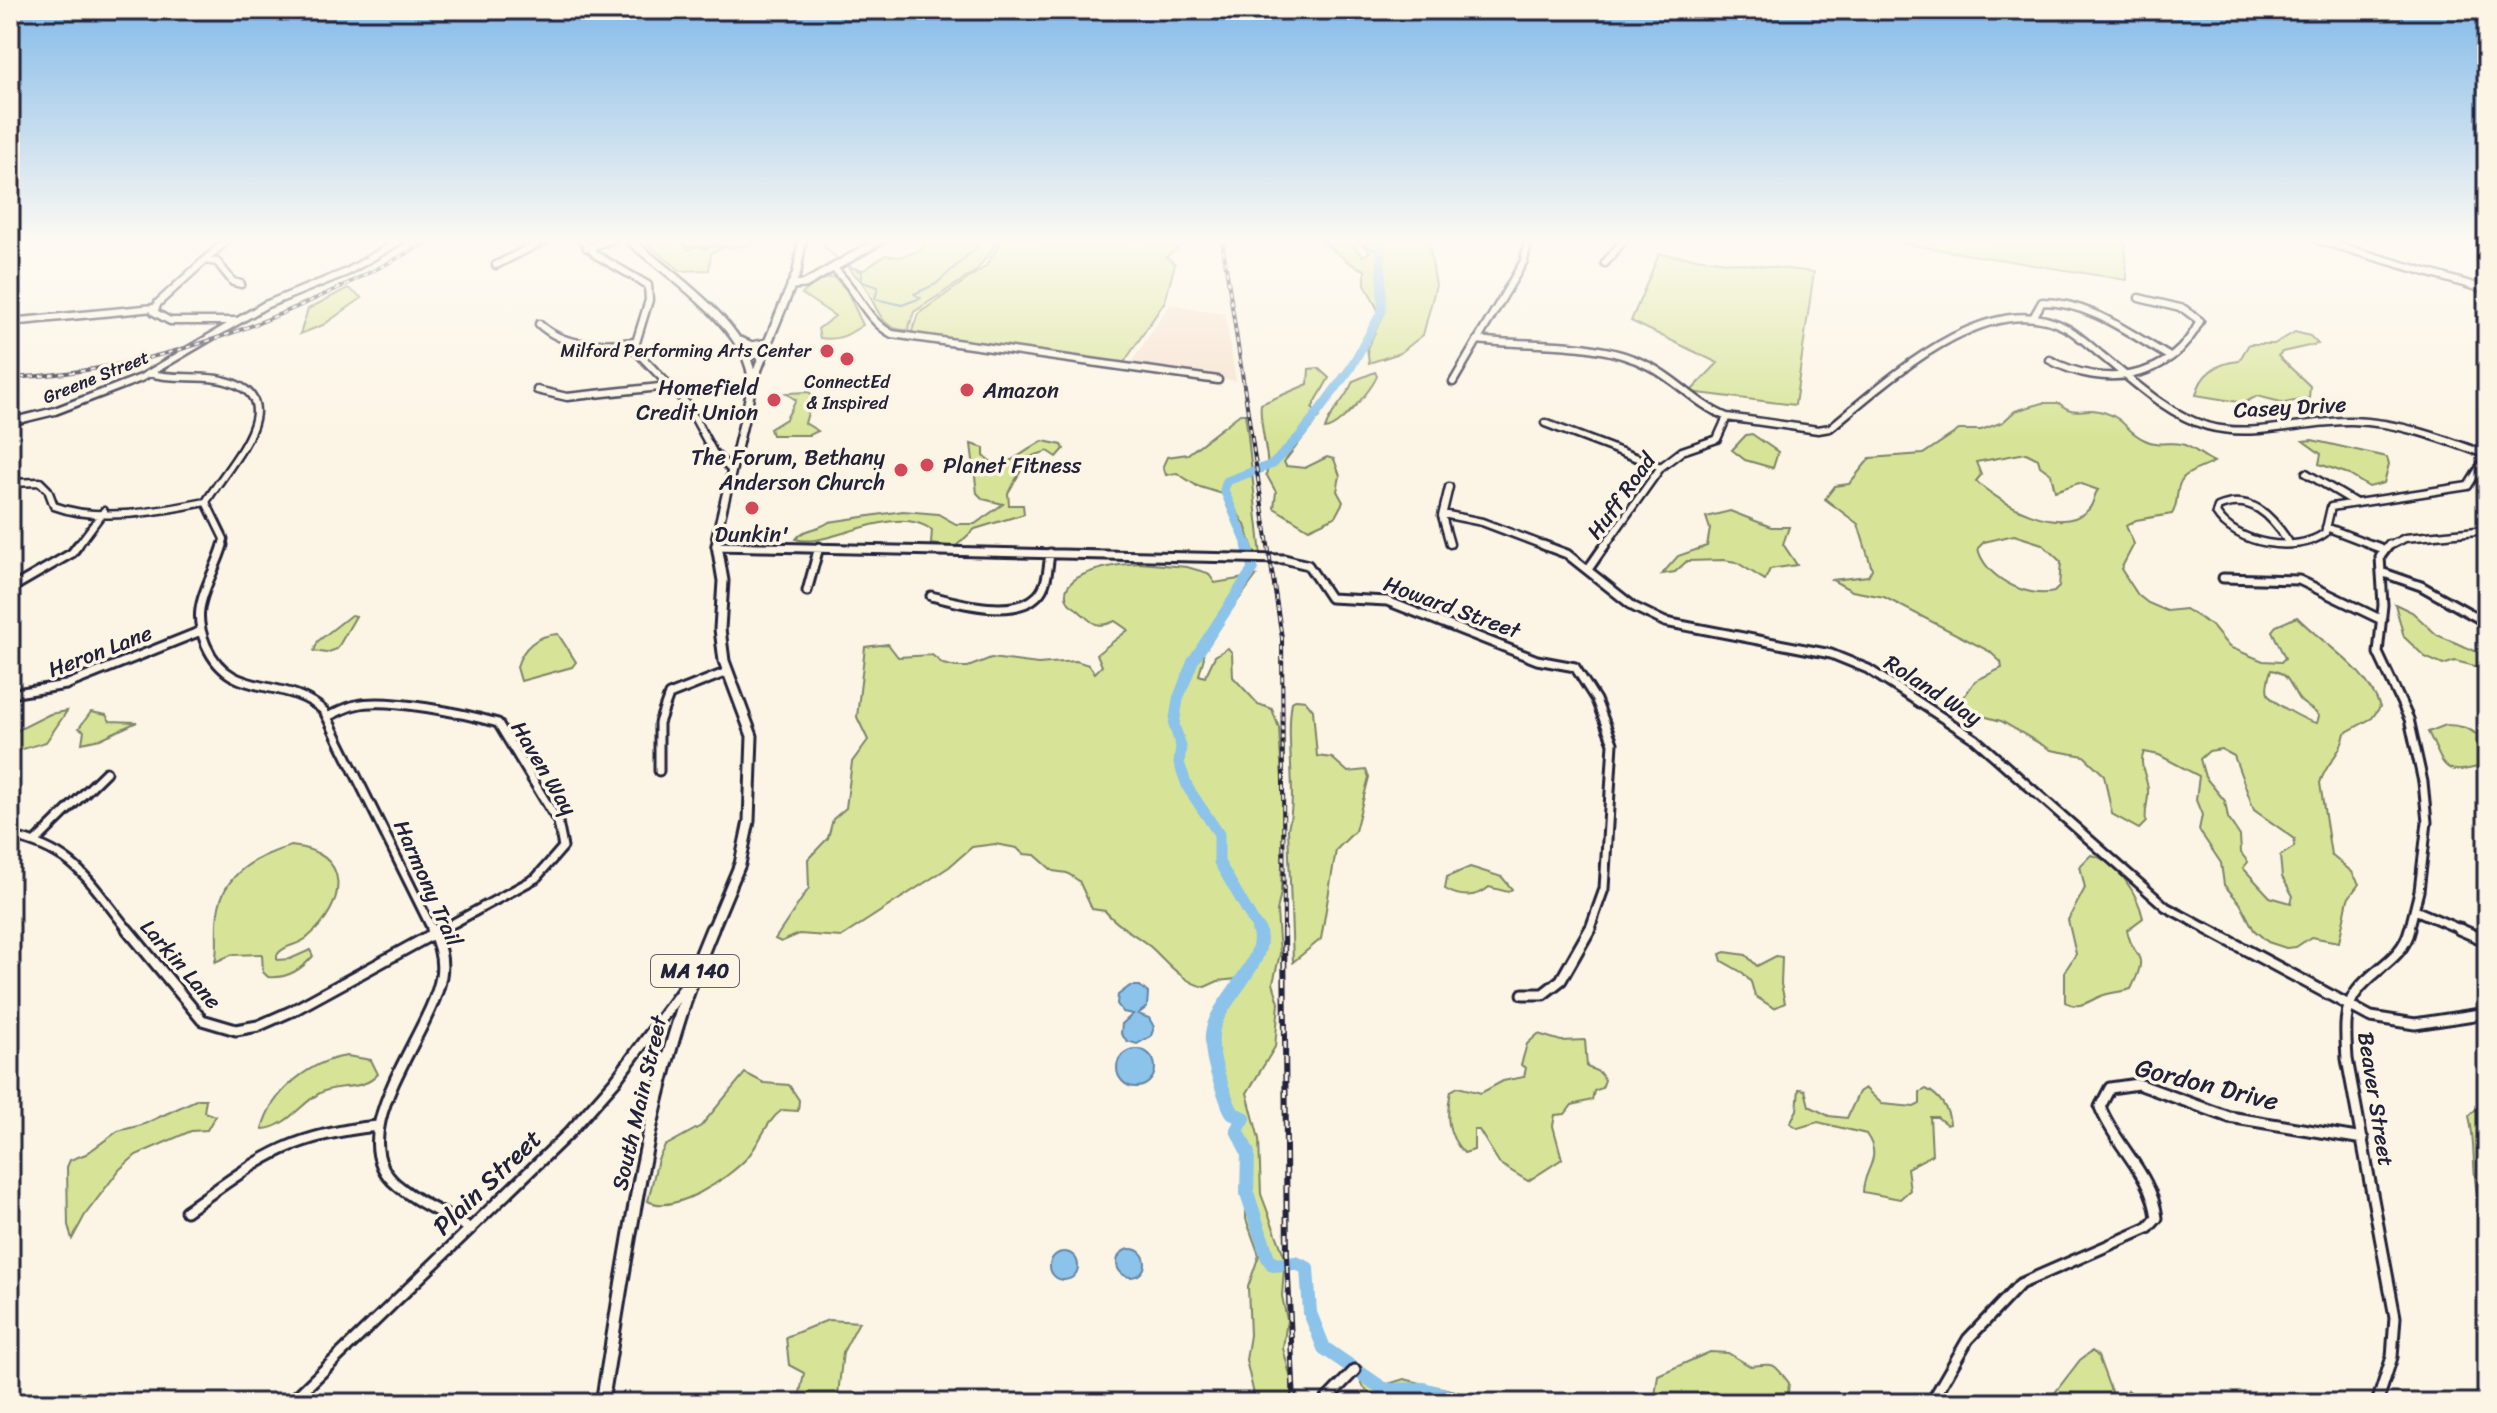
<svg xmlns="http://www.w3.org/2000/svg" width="2497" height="1413" font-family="Sriracha,sans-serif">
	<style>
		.built { fill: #f6e2cf }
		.green { fill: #d7e497; stroke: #7c8369; stroke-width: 2; fill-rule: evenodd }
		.water { fill: #8cc3ea; stroke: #6283a4; stroke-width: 2 }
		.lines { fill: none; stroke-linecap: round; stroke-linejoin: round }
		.stream { stroke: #6283a4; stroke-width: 2 }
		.river-far2 { stroke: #8cc3ea; stroke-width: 9 }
		.river-far1 { stroke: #8cc3ea; stroke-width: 11 }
		.river { stroke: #8cc3ea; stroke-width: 14 }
		.minor-far2-casing { stroke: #22223b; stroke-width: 11 }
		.minor-far1-casing { stroke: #22223b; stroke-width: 13 }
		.minor-casing { stroke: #22223b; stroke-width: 15 }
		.major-far2-casing { stroke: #22223b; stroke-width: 12 }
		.major-far1-casing { stroke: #22223b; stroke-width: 15 }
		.major-casing { stroke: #22223b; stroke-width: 17 }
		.minor-far2 { stroke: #fcf5e5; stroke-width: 6 }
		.minor-far1 { stroke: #fcf5e5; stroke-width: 7 }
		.minor { stroke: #fcf5e5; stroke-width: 9 }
		.major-far2 { stroke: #fcf5e5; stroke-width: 7 }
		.major-far1 { stroke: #fcf5e5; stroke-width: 9 }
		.major { stroke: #fcf5e5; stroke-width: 11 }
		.rail-far1-casing { stroke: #22223b; stroke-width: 4 }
		.rail-casing { stroke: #22223b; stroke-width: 6 }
		.rail-far1 { stroke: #fcf5e5; stroke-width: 2; stroke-dasharray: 5; stroke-linecap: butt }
		.rail { stroke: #fcf5e5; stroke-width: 3; stroke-dasharray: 8; stroke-linecap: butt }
		.poi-dot { fill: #d1495b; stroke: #fcf5e5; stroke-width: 3 }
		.labels { text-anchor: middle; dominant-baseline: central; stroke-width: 7; stroke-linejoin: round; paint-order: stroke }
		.far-poi-label { font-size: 18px; fill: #22223b; stroke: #fcf5e5; text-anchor: end }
		.far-street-label { font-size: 18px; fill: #22223b; stroke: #fcf5e5 }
		.shield { fill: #fcf5e5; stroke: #63616e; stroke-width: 2 }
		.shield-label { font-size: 20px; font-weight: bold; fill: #22223b }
		.poi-label { font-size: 22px; fill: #22223b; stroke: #fcf5e5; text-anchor: end }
		.street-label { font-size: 22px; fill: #22223b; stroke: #fcf5e5 }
		.near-street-label { font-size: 26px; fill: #22223b; stroke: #fcf5e5 }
	</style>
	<rect width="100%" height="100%" fill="#fcf5e5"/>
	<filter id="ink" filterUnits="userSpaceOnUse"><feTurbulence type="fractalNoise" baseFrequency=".0125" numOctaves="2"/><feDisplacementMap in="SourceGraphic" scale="16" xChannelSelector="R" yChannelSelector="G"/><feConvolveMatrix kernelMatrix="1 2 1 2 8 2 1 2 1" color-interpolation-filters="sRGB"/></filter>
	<g filter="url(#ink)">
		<!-- built -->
		<path class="built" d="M1170,304L1225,314L1236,381L1129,366Z"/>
		<!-- green -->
		<path class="green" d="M642,240H678L687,246L723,247L711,253L709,270L681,271Z
			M928,240H999L976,271L914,312L908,330C878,332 876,300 861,281C857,276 851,272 848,267L864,270L885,255L899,257L920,251Z
			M1002,240H1188L1166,257L1175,264L1165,301L1123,364L911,334L918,314L986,266Z
			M1318,240H1348L1363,256L1370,252L1358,240H1428L1436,285L1423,335L1400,353L1369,363L1367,348L1382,318L1365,284V270C1344,263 1337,249 1318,240Z
			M1886,240H2125L2127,280L1886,241Z
			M1659,254L1814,272L1795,405L1690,392L1718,363L1631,321Z
			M834,277L846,289L863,325C848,335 839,341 820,338L818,329L835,316L802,294L818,281Z
			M348,288L362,298L323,325L300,334L308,309Z
			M2295,332L2310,336L2318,344L2282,352L2278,356L2310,386L2309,398L2285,403L2257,396L2244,403L2196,395C2201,373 2218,363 2239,361L2249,344H2274Z
			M1318,368L1329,378L1312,408L1320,416L1284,462L1286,466L1305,468L1327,457L1334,459L1340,476L1337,491L1343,502L1335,517L1309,529L1274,508L1276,492L1266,474C1272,464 1258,422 1261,404L1308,384L1309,369Z
			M1375,372L1377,376C1372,389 1340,427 1325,429C1330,411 1345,402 1353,381Z
			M809,392L813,396L805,423L818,431L809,435H772L770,429L786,419L796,400L786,393Z
			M2043,403H2059C2074,417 2082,407 2099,411C2126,417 2124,431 2145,440C2158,447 2169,441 2181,444C2192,446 2203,457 2214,462C2205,467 2192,470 2184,477C2174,487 2180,502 2172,514L2136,520L2126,526L2134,544L2121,569L2138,595L2148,603L2167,611L2185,609L2211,625L2229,647L2263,661L2281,662L2285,658L2272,631L2276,626L2297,617C2325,646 2366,667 2380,707L2372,718L2345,733C2341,755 2326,762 2320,783L2331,855L2352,872L2359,884L2348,899L2339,942L2311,937L2296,947L2286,948L2268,942L2254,930L2240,903L2224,885L2221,863L2199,830L2202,815L2196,800L2199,776L2159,755L2144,752C2138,764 2147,776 2148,790C2149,801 2144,809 2146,822L2139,829L2112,814L2104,775L2084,756L2051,750L2001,721L1950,707L1966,694L1975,681L2002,668L2001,662L1989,651L1884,597L1852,591L1832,580L1868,576L1872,569L1858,524L1825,499L1835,486L1849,484L1870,458L1923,454L1959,430H1981L2003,422L2015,411ZM2026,453L2038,459L2040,466L2051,474L2055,491L2079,483L2098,490C2093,495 2095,503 2088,510C2059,537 1999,503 1976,481L1981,475L1976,462ZM2014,535L2042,544L2061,562L2059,587L2054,592C2026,599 1983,576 1978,548L1984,542ZM2271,670C2289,673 2290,685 2298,698C2302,705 2314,709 2319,716L2317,723C2308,722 2272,703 2268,694C2266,688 2269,676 2271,670ZM2221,749L2234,756L2254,810L2295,839L2294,847L2280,856L2282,877L2293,896L2291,903L2270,897L2243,868L2248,862L2241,853L2240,836L2228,818L2225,801L2205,777L2200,759L2209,751Z
			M1240,414H1245L1247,427L1261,556L1255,555L1245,525L1226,495L1197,486L1177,473L1166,475L1163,466L1167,457L1188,454Z
			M1752,434L1778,452L1773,468L1745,460L1732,450L1746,435Z
			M2312,440L2387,457L2389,464L2384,483L2369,487L2346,473L2319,464L2321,454L2303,441Z
			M1043,441L1062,445L1064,449L1057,457L1048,451L1029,457L1008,493L1009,505H1023L1024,514L975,529L955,547L931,544L932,530C893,501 826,550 796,539C803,528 819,530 829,522L903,511L938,514L956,524H975L1003,504L983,499L977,493L971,444L984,448V456C1002,477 1024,449 1043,441Z
			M1730,511L1771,527H1789L1783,544L1797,565L1770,569L1765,580L1736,562L1724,560L1687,561L1675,572L1662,574L1678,556L1707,546L1710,529L1706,517Z
			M1139,563L1187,567L1208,573L1215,583L1256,576L1202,650L1204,657L1199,675L1205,677L1215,656L1228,648L1232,653L1233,677L1258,704L1272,709L1279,728L1284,811L1281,892L1277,911L1280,954L1273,983L1279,1003L1275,1047L1247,1093L1259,1139L1261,1194L1285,1258L1282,1296L1287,1320L1283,1348L1292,1383L1290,1403H1256L1246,1360L1250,1335L1248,1287L1259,1255L1246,1219V1145L1224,1087L1214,1039L1215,1028L1233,996L1237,979L1218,981L1205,987C1186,984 1168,964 1155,951C1139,935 1122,931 1105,911L1092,909L1079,881L1067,873L1053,871L1035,855L1023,854L1017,848L995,844L972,847L949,867L841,937L799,934L781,942L775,939L809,888L808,859L828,838L833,819L846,808L852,762L868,740L857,717L865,647L888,644L898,657L932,655L943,664L956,667H968L991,658L1038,664L1076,661L1089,665L1095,673L1102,666L1097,654L1128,630L1115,621C1095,630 1092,622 1078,610C1073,606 1067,604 1066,596C1063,571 1121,564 1139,563Z
			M2395,604L2412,612L2437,635L2487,656V669L2455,661L2443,665L2425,657L2404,637Z
			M351,615L356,616L337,649L326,653L314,651L318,641Z
			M558,634L576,662L572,667L521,681L517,667C522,648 537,635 558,634Z
			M1297,699L1305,700L1313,710L1317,756L1332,758L1348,772L1366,770L1369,777L1355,831L1336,850L1321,939L1293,962L1288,828C1298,796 1285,740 1292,702Z
			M67,711L46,742L10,753V734L50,714Z
			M91,712L106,715L110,721L137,722L100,739L82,743L84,731L79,728Z
			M2446,725C2472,725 2487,737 2487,764C2440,780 2445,764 2428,732Z
			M291,846C353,852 347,904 308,937C298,946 283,945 277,955V960L290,959L310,950L313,956C301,970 286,979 268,977L263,972L262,954L231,955L215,962C219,947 215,930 218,913C223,873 257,856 291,846Z
			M2091,855C2117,860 2138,895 2143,918L2127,930C2133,962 2151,949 2131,989C2122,992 2113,992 2104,995C2090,999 2081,1011 2065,1002V971L2076,954L2068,920L2085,888L2080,866Z
			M1470,867L1502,877L1512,889L1508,892L1489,887C1477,898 1460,898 1445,889L1447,877Z
			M1725,952L1746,955L1757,966L1776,956L1782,957L1781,984L1785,1003L1774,1008L1755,996L1751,982L1743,973L1722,961L1720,954Z
			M1538,1034L1561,1041L1585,1040L1587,1067L1599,1072L1605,1080L1602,1088L1594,1091L1592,1100L1572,1105L1565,1114L1555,1115L1553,1126L1562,1159L1528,1181L1500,1164L1479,1130H1474V1150L1464,1153C1446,1134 1446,1115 1451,1091L1458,1087L1481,1093L1503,1081L1524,1077L1526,1068L1521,1065L1527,1044Z
			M347,1056L371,1060L378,1074C363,1092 338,1083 320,1093C301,1103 285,1129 262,1129C271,1092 310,1061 347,1056Z
			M745,1073L764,1083L789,1085L799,1100L798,1111L782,1110C764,1123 761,1143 746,1159C727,1179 674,1215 648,1201L658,1159L665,1146L701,1126Z
			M1865,1088L1882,1104L1914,1107L1920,1104V1092L1926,1089C1939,1095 1949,1109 1950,1124L1947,1125L1937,1117H1930L1932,1155L1907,1168L1910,1190L1900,1199L1863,1192C1863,1169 1884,1159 1866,1134L1818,1122L1798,1128L1790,1123L1797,1110L1799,1089L1805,1090L1809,1106L1829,1116L1847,1118L1859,1092Z
			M198,1099H206L204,1112L215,1116L207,1130L191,1131L136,1155L120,1169L85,1215L72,1239L68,1225L67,1167L70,1160L86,1154L118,1131L142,1125Z
			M2487,1107V1221C2468,1187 2478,1151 2469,1116L2477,1108Z
			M828,1320L859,1322L843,1352L837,1403H798L804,1373L789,1365L786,1337Z
			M2092,1351L2098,1356L2112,1394L2122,1398L2128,1390L2142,1403H2047L2080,1360Z
			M1710,1352L1728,1353L1750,1366C1776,1364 1772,1361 1789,1383L1787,1403C1778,1403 1767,1405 1759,1402C1747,1396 1741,1389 1727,1397L1701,1392L1686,1403H1654L1658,1375Z
			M1366,1376L1388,1384L1404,1379L1455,1391L1479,1403L1429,1400L1395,1403L1368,1392L1361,1384V1377Z"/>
		<!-- water -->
		<path class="water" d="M1130,986H1140L1148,993L1147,1007L1138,1014L1149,1018L1154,1027L1151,1036L1137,1044L1127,1041L1121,1034L1122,1024L1133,1014L1123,1012L1117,1004L1118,995Z
			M1117 1068a19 19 0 1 1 38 0a19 19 0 1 1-38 0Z
			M1117 1263a14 14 0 1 1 28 0a14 14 0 1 1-28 0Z
			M1050 1266a14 14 0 1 1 28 0a14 14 0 1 1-28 0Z"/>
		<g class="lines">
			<!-- stream -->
			<path class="stream" d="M671,240L681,242L689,250L697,246L706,249L712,244L732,248L764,240
				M817,240L840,261
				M1349,240L1382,252
				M845,264L862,272V282L878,287L875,299L902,305L921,298L914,294L936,284L977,247L975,242"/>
			<!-- river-far2 -->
			<path class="river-far2" d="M1248,547L1224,490L1227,481L1273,464L1301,435L1350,369L1382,311L1381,240"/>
			<!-- river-far1 -->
			<path class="river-far1" d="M1247,545L1253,569L1193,661L1178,699L1174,725L1181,746L1179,763L1188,788L1219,834V862L1259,931"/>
			<!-- river -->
			<path class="river" d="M1258,929C1271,961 1215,1002 1212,1034C1210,1058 1221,1084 1229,1106L1233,1114L1244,1118L1237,1130L1248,1153L1247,1193L1268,1258L1273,1265L1296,1263L1307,1268L1310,1313L1324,1348L1385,1390L1423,1389L1470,1403"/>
			<!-- minor-far2 casing -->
			<g class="minor-far2-casing">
				<path id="minor-far2" d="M227,240L158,303L154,312L170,321H236
					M582,240L596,255L648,285L649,300L634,349L687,404L713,452L730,469
					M2318,240L2487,290
					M2487,245L2481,249L2487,263
					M587,248L611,240
					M205,260L217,262L233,282L241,284
					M1605,263L1624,240
					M496,265L545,240
					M833,268C857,288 864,319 892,334L1218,380
					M2034,316L2042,302C2090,302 2130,334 2170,357
					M10,322L154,308
					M539,324C566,349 600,345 635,342
					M1477,340C1533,347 1597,339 1649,366C1677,380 1697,405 1727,417L1717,439L1682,451L1661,467L1604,547
					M2050,360C2104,389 2170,381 2200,321L2184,309L2139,298
					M149,373C172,380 194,375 217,379C300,394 228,464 206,502L224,539L222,547
					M1453,382L1524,261L1528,240
					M537,390L567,397L669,386
					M1727,417L1818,430L1830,428C1886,382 1990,283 2068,329C2080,336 2091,347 2101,355C2133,381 2167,414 2207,426C2254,439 2304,420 2352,421C2399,422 2444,439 2487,455
					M10,422L55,411L141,378L265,305L347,272L401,240
					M1545,423L1661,467
					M2306,473L2356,503
					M10,483L40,482L48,490L54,506C99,523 160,511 206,502
					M1449,487L1442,516L1450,544
					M1443,514L1482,522L1548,547
					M2326,527L2378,547
					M2288,541C2271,515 2250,493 2218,507L2216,513C2235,544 2296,555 2325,533L2331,507L2468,486L2487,456
					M716,546L754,547
					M77,547L104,511
					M2387,547L2405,538L2487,530"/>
			</g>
			<!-- minor-far1 casing -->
			<g class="minor-far1-casing">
				<path id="minor-far1" d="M223,545C217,567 203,587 200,609C198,622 201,633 206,645C231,702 283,674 324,711L433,931
					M1543,545L1567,554L1634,607L1665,622L1831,654L1868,669L1975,739L2166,907L2211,931
					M2372,545L2383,549
					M2389,545L2380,557L2383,605L2378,653L2409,719L2423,782L2427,822L2419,891L2409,931
					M716,546L1284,559L1308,565L1330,598L1387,601L1537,660L1575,667L1596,700L1613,743L1604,889L1589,931
					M1589,568L1605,545
					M2381,572L2421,586L2487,623
					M2223,578L2299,580L2382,620
					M10,589L72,553L78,545
					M807,591L819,547
					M931,596C958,603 1014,619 1037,596C1048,586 1048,566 1050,553
					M10,694L66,685L201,631
					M327,717C336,713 346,707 356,705C387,697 466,714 498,723L558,822L563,847L536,878L439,931
					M659,771V723L669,695L727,672
					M10,836C77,851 88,881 129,931
					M36,841L106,772
					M2415,910L2464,931"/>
			</g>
			<!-- minor casing -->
			<g class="minor-casing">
				<path id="minor" d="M127,929L202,1020L236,1030L258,1026L292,1011L442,929
					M432,929C439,944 444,959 441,976C433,1032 337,1136 397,1185C418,1203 447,1215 471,1229
					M2207,929L2371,1017L2415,1024L2487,1013
					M2459,929L2487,941
					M1523,994H1543L1561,980L1590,929
					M186,1211C259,1160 286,1135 378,1126
					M290,1403L569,1133L615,1081L689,981
					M1323,1403L1355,1370
					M1931,1403L1968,1339L2020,1284L2148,1228L2157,1218C2152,1174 2116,1147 2100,1107L2110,1088L2138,1084L2229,1117L2363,1139
					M2377,1403L2392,1357L2395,1317L2347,1059C2346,1038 2342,1009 2357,991C2374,968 2403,959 2410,929"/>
			</g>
			<!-- major-far2 casing -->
			<g class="major-far2-casing">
				<path id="major-far2" d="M629,240C668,274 755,330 752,386L716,537L718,547
					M791,285L805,284L881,240
					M740,341L752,346L763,344
					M748,355L759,354L766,347L797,272L802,240
					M754,379L766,348"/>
			</g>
			<!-- major-far1 casing -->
			<g class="major-far1-casing">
				<path id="major-far1" d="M712,931L740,864L749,821L752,736L724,661L720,629L723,581L717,545"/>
			</g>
			<!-- major casing -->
			<g class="major-casing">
				<path id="major" d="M602,1403C629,1243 648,1080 712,929"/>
			</g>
			<!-- minor-far2 -->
			<use href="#minor-far2" class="minor-far2"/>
			<!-- minor-far1 -->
			<use href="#minor-far1" class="minor-far1"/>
			<!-- minor -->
			<use href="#minor" class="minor"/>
			<!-- major-far2 -->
			<use href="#major-far2" class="major-far2"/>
			<!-- major-far1 -->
			<use href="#major-far1" class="major-far1"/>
			<!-- major -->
			<use href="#major" class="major"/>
			<!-- rail-far1 casing -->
			<g class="rail-far1-casing">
				<path id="rail-far1" d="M1222,240L1282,638L1284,931
					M10,378C167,370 295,315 431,240"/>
			</g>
			<!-- rail casing -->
			<g class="rail-casing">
				<path id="rail" d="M1284,929L1287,1257L1294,1403"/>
			</g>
			<!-- rail-far1 -->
			<use href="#rail-far1" class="rail-far1"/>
			<!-- rail -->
			<use href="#rail" class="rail"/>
		</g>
	</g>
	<!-- sky -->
	<linearGradient id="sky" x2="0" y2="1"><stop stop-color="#83bae9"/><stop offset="0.55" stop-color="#fefaf3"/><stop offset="1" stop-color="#fefaf3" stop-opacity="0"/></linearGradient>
	<rect width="2497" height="438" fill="url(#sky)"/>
	<!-- markers -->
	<g class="poi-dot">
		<circle cx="827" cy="351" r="8"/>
		<circle cx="847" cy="359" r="8"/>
		<circle cx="967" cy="390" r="8"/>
		<circle cx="774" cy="400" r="8"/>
		<circle cx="927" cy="465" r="8"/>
		<circle cx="901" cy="470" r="8"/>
		<circle cx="752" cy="508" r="8"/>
	</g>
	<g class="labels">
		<!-- far-poi labels -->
		<g class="far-poi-label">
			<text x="811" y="351">Milford Performing Arts Center</text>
			<text x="847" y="382" text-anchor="middle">ConnectEd<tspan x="847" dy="21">&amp; Inspired</tspan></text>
		</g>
		<!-- far-street labels -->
		<g class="far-street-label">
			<text transform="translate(96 377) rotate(-22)">Greene Street</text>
		</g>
		<!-- shield labels -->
		<rect class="shield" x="651" y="955" width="88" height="32" rx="6"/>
		<g class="shield-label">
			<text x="695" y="971">MA 140</text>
		</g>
		<!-- poi labels -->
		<g class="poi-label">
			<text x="758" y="387">Homefield<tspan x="758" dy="25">Credit Union</tspan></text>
			<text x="983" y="390" text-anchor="start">Amazon</text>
			<text x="885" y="457">The Forum, Bethany<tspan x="885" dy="25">Anderson Church</tspan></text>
			<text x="943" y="465" text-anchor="start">Planet Fitness</text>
			<text x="752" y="534" text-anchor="middle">Dunkin'</text>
		</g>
		<!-- street labels -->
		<g class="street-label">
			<text transform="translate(2290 407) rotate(-3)">Casey Drive</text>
			<text transform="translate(1621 496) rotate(-54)">Huff Road</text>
			<text transform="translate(1452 607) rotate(20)">Howard Street</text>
			<text transform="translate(100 651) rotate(-21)">Heron Lane</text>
			<text transform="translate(1933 690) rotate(33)">Roland Way</text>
			<text transform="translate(544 768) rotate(59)">Haven Way</text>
			<text transform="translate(428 883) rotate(66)">Harmony Trail</text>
			<text transform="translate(181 964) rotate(49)">Larkin Lane</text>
			<text transform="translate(2376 1099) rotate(81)">Beaver Street</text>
			<text transform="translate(639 1103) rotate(-77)">South Main Street</text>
		</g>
		<!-- near-street labels -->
		<g class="near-street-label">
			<text transform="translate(2207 1084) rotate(14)">Gordon Drive</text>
			<text transform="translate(487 1182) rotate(-44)">Plain Street</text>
		</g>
	</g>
	<!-- margin -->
	<rect width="2497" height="1413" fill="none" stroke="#fcf5e5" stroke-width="40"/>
	<rect x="20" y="20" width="2457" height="1373" fill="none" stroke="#22223b" stroke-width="3" filter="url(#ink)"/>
</svg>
